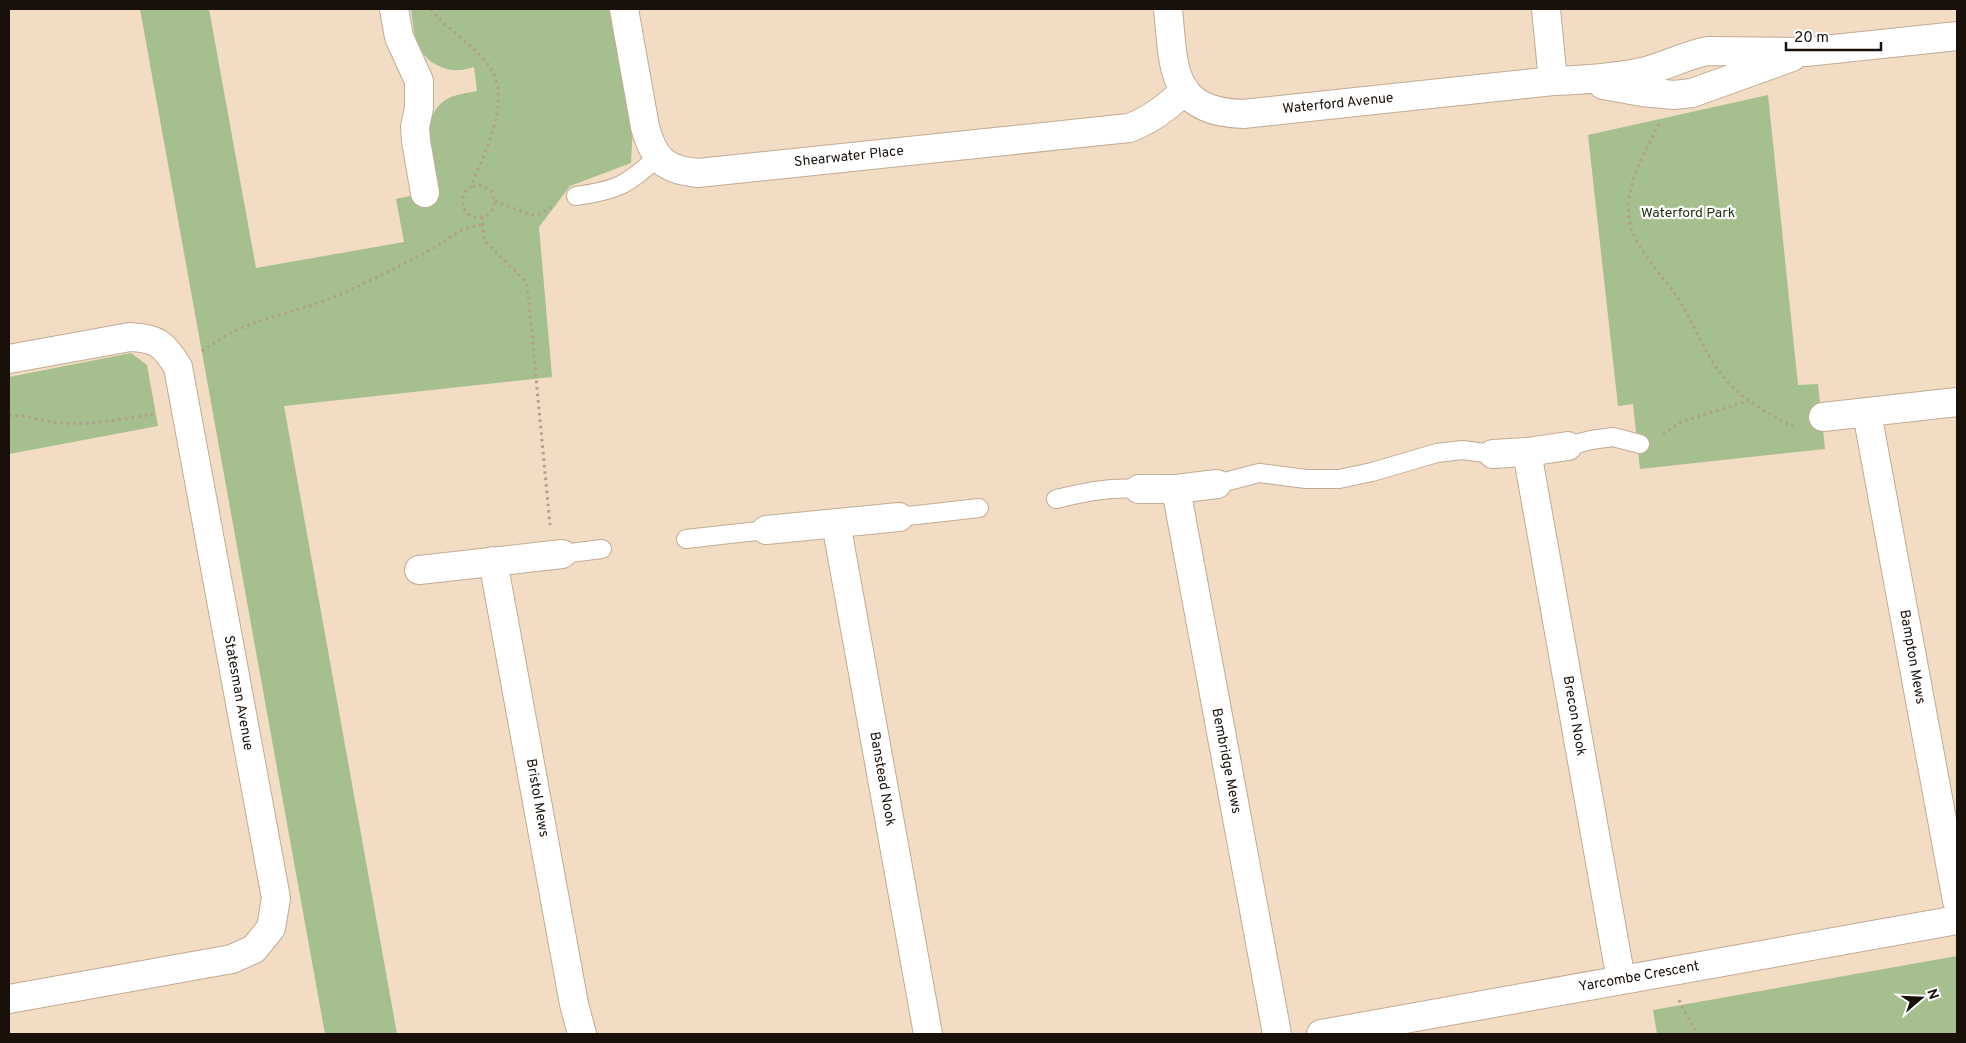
<svg xmlns="http://www.w3.org/2000/svg" width="1966" height="1043" font-family="Overpass,sans-serif">
	<style>
		.green { fill: #a5bf8e }
		.lines { fill: none; stroke-linecap: round; stroke-linejoin: round }
		.lane-casing { stroke: #c2ab94; stroke-width: 20 }
		.street-casing { stroke: #c2ab94; stroke-width: 30 }
		.path { stroke: #b19e8b; stroke-width: 3; stroke-dasharray: 2.5 4; stroke-linecap: butt }
		.lane { stroke: #fff; stroke-width: 18 }
		.street { stroke: #fff; stroke-width: 28 }
		.labels { text-anchor: middle; dominant-baseline: central; stroke-width: 4.5; stroke-linejoin: round; paint-order: stroke }
		.street-label { font-size: 14px; fill: #191109; stroke: #fff }
		.park-label { font-size: 14px; fill: #223312; stroke: #fff }
	</style>
	<rect width="100%" height="100%" fill="#f3dcc4"/>
	<!-- green -->
	<path class="green" d="M140,9H209L256,268L404,242L396,199L437,190C433,163 417,116 447,99C456,94 467,93 477,91L474,67C469,68 464,70 459,70C452,71 445,69 439,66C415,55 414,33 411,9H611L633,124L631,163L570,186L539,227L552,377L284,406L397,1034H325Z
		M1768,95L1798,385L1818,384L1825,449L1640,469L1633,404L1618,406L1588,135Z
		M131,353L147,365L158,426L9,454V377Z
		M1957,956V1034H1657L1653,1010Z"/>
	<g class="lines">
		<!-- lane casing -->
		<g class="lane-casing">
			<path id="lane" d="M576,196C619,190 626,185 658,157
				M1568,446L1591,440L1613,437L1640,444
				M1217,484L1259,473L1306,479H1339L1372,472L1437,453L1462,450L1493,454
				M1056,499C1086,492 1108,487 1139,489
				M899,517L979,508
				M686,539L766,530
				M562,554L602,549"/>
		</g>
		<!-- street casing -->
		<g class="street-casing">
			<path id="street" d="M394,9L399,37L419,81V108L415,127L416,141L425,193
				M624,9L645,127C654,159 664,170 698,173L1129,128C1151,120 1168,107 1185,90
				M1168,9C1174,66 1169,112 1243,114L1553,81C1583,80 1613,78 1642,72C1665,67 1685,55 1708,51L1806,52L1957,36
				M1546,9L1553,81
				M1603,85L1642,92L1674,95L1692,93L1792,57
				M9,359L130,337C157,338 164,344 178,367L276,898L271,928L254,949L232,959L9,999
				M1867,413L1957,901
				M1823,417L1957,402
				M1527,452L1621,980
				M1493,454L1527,452L1568,446
				M1139,489H1176L1217,484
				M1176,489L1277,1034
				M836,523L928,1034
				M766,530L899,517
				M493,561L574,1004L582,1034
				M419,570L562,554
				M1321,1034L1957,920"/>
		</g>
		<!-- path -->
		<path class="path" d="M431,9C446,29 471,43 487,63C515,98 484,152 471,187C466,190 463,194 463,200C460,228 507,220 491,191L482,185L471,187
			M1659,124C1645,152 1625,184 1629,217C1632,248 1664,276 1680,301C1699,333 1708,365 1737,391C1752,406 1773,415 1791,426L1794,425
			M495,201L531,215L539,214L554,206
			M482,217L484,240L527,283L550,525
			M202,351C210,346 219,339 227,335C257,319 290,313 321,302C358,288 393,269 428,251C447,241 460,226 482,225
			M9,416C25,413 42,422 59,423C89,426 125,418 156,414
			M1663,434L1681,422L1747,401
			M1679,1000L1690,1022L1698,1034"/>
		<!-- lane -->
		<use href="#lane" class="lane"/>
		<!-- street -->
		<use href="#street" class="street"/>
	</g>
	<g class="labels">
		<!-- street labels -->
		<g class="street-label">
			<text transform="translate(1338 104) rotate(-6)">Waterford Avenue</text>
			<text transform="translate(849 157) rotate(-6)">Shearwater Place</text>
			<text transform="translate(1912 657) rotate(80)">Bampton Mews</text>
			<text transform="translate(238 693) rotate(80)">Statesman Avenue</text>
			<text transform="translate(1574 716) rotate(80)">Brecon Nook</text>
			<text transform="translate(1226 761) rotate(79)">Bembridge Mews</text>
			<text transform="translate(882 779) rotate(80)">Banstead Nook</text>
			<text transform="translate(537 798) rotate(80)">Bristol Mews</text>
			<text transform="translate(1639 977) rotate(-10)">Yarcombe Crescent</text>
		</g>
		<!-- park labels -->
		<g class="park-label">
			<text x="1688" y="213">Waterford Park</text>
		</g>
	</g>
	<!-- border -->
	<rect width="1966" height="1043" fill="none" stroke="#191109" stroke-width="20"/>
	<!-- north arrow -->
	<g transform="translate(1921 998) rotate(71)" stroke="#ffffff" stroke-width="4" paint-order="stroke">
	<path d="M0-4L9 19L0 12L-9 19Z" fill="#191109"/>
	<text y="-8" font-size="14" font-weight="bold" text-anchor="middle" fill="#191109">N</text>
	</g>
	<!-- scale -->
	<path d="M1786 42v8h95v-8" fill="none" stroke="#191109" stroke-width="2.5"/>
	<text x="1794" y="42" font-size="15" fill="#191109" stroke="#ffffff" stroke-width="4" paint-order="stroke">20 m</text>
</svg>
